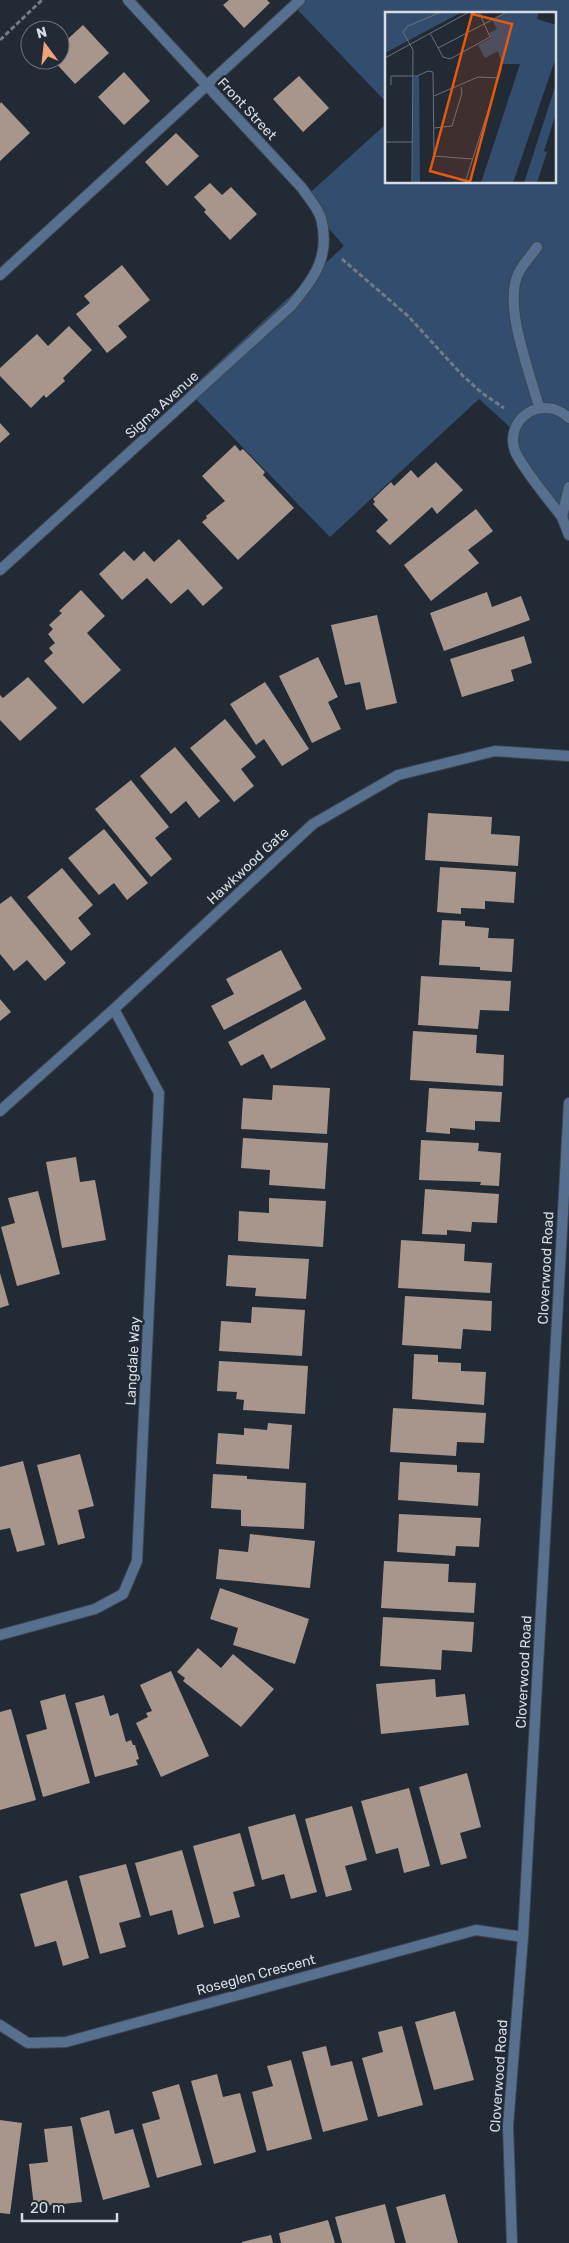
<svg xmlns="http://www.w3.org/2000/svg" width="569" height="2243" font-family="Rubik,sans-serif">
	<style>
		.green { fill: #334d6e }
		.building { fill: #a8968d }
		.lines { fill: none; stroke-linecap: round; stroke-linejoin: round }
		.service-casing { stroke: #3e4651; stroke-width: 12 }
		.minor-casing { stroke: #3e4651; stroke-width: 12 }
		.path { stroke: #727a84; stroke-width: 3; stroke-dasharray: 5 2.5; stroke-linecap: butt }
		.service { stroke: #57708f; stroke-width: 10 }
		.minor { stroke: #57708f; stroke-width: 10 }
		.labels { text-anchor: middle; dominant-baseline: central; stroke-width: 5; stroke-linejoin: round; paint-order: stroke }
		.street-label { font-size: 14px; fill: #d6dce4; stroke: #212a35 }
		.inset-road { fill: none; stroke: #69717b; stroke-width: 1 }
		.view { fill: #e8590c; fill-opacity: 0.15; stroke: #e8590c; stroke-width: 2.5 }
		.inset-edge { fill: none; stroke: #d6dce4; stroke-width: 2.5 }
	</style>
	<rect width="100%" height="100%" fill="#212a35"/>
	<!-- green -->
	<path class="green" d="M302,0H569V535L522,462L514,431L479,399L330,537L188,391L344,246L303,199L386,124V182H555V14H386V102L294,6Z"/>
	<!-- building -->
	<path class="building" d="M229,0H267L270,3L244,28L223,5Z
		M83,25L109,53L75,84L53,60H60V46Z
		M124,72L150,101L124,125L98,97Z
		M299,76L329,108L303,132L273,99Z
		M1,102L30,133L0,161V104Z
		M176,133L199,156L167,186L145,162Z
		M210,183L222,195L231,187L257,214L230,240L204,212L206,210L194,197Z
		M122,265L150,300L118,326L127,337L107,353L76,314L90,303L84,296Z
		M69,326L92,350L63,378L65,381L46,398L44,395L31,408L0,376V368L37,334L48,346Z
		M0,423L10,434L0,443Z
		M235,445L240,451L243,449L265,472L263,475L294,508L238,560L202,522L207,518L206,516L225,501L202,476Z
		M436,462L463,490L437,514L432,507L390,545L376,531L388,520L373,504L375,502L373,499L391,482L394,486L411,470L418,478Z
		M476,509L493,531L468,550L479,563L431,601L404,565Z
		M179,539L223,588L203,606L188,589L171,604L147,578L122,600L99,574L124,551L134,561L144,551L154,562Z
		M81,590L105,616L87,633L121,670L83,704L44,661L53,653L49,648L55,643L48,634L53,629L49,625L62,613L59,611Z
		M487,592L492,607L521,596L530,620L444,651L430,613Z
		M377,615L397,703L366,710L360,682L345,685L331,625Z
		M524,636L532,663L511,670L514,681L462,697L450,659Z
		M318,657L338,697L328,702L341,729L312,743L279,676Z
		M28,677L57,708L20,741L0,720V695L3,698Z
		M265,682L309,749L282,766L264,739L256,745L230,704Z
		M225,719L256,757L241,769L254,786L234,802L190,748Z
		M175,747L220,801L199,818L186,801L171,814L140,776Z
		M131,780L169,827L155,838L172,859L151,877L95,809Z
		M428,813L492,817L491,834L520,836L518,866L425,860Z
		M104,829L148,883L127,900L114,883L99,895L68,858Z
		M440,867L516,872L514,903L485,901V909L461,908V914L437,912Z
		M62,868L93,905L78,918L91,934L71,951L27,897Z
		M11,896L66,963L45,981L27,960L14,971L0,954V904Z
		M442,920L465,921V926L489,928L488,938L514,939L512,972L480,970V967L439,965Z
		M281,950L302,989L224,1030L211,1006L234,994L226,979Z
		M421,976L511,981L509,1011L480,1010L478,1029L418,1025Z
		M0,999L11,1012L0,1021Z
		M305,1000L326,1039L271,1069L263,1054L241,1066L228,1042Z
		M413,1031L477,1035L476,1053L504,1055L503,1086L410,1080Z
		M273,1085L330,1088L327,1134L241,1129L243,1098L272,1100Z
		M429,1088L502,1092L500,1122L475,1121V1130L450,1128V1134L426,1132Z
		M243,1138L328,1143L325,1189L269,1185L270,1170L241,1168Z
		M421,1140L479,1143L478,1151L501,1153L499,1186L480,1185L481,1182L419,1180Z
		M76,1157L80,1182L95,1180L106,1240L62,1248L46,1162Z
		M425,1189L499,1194L497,1223L472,1222L471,1232L447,1230V1235L422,1234Z
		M38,1191L60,1274L17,1286L1,1227L15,1223L8,1198Z
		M269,1198L326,1201L323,1247L238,1241L239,1211L269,1213Z
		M401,1240L465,1244L464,1261L492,1263L490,1293L398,1288Z
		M228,1255L309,1259L306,1299L255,1296L256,1288L226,1286Z
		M0,1273L9,1305L0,1308Z
		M405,1296L492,1301L491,1331L463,1329L461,1349L402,1345Z
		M252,1307L305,1310L302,1356L219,1351L221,1321L251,1323Z
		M414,1354L438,1355V1362L461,1363V1371L486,1372L484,1405L412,1399Z
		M219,1361L308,1366L305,1414L243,1410L244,1400L236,1399L237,1392L217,1391Z
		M393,1408L486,1413L484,1443L457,1442L456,1456L390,1452Z
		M268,1423L292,1425L289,1469L216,1464L218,1433L244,1435V1428L267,1430Z
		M80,1454L94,1506L78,1510L85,1538L58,1545L37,1465Z
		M23,1461L45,1545L17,1552L10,1528L0,1530V1467Z
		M400,1462L457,1465V1472L480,1473L478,1506L398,1500Z
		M213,1474L247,1476V1479L306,1483L304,1529L241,1526V1510L211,1508Z
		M399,1514L481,1518L479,1547L456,1546L455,1556L397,1552Z
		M250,1534L315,1541L310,1588L216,1579L219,1549L248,1552Z
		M384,1561L449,1564L448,1582L476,1583L474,1613L381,1608Z
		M220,1588L309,1619L295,1664L233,1645L238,1628L210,1619Z
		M383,1617L474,1622L472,1652L442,1650L441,1670L380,1666Z
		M198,1648L221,1668L233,1654L274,1689L241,1727L183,1681L185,1678L177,1672Z
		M171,1671L209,1756L161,1777L136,1723L148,1717L146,1713L152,1711L140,1685Z
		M435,1679L436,1697L465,1694L469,1725L381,1734L376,1684Z
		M65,1694L90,1783L43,1797L26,1735L47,1729L40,1701Z
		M104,1695L110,1716L118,1713L126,1742L131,1740L133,1745H135L139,1759L136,1760L138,1765L95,1777L75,1703Z
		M11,1709L36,1800L0,1810V1712Z
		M467,1773L481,1827L460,1833L467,1858L441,1865L419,1787Z
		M409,1788L430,1866L404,1873L398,1848L376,1854L361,1801Z
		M352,1806L367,1860L345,1866L352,1890L326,1897L305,1819Z
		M295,1814L317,1892L291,1899L284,1874L262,1880L248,1827Z
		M240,1833L255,1886L233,1892L240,1917L214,1924L193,1846Z
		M182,1850L204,1927L178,1935L172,1910L150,1916L135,1863Z
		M126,1864L141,1917L119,1923L126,1947L100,1954L79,1876Z
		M67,1880L89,1958L63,1966L56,1941L35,1947L20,1894Z
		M455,2011L474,2080L434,2090L415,2022Z
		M402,2026L423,2105L378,2117L362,2058L383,2052L378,2032Z
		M326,2046L331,2066L352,2061L368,2120L323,2132L302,2052Z
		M291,2060L312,2139L267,2151L252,2092L273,2086L267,2066Z
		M217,2074L223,2097L240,2093L256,2152L214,2164L191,2081Z
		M179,2084L202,2165L157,2178L142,2124L160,2119L152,2092Z
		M109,2110L115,2134L133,2129L150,2187L103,2200L80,2118Z
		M0,2120L22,2123L10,2214L0,2213Z
		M72,2126L82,2202L34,2207L29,2164L48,2162L44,2129Z
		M445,2194L458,2243H406L396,2207Z
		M385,2204L395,2243H342L335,2217Z
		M328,2220L335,2243H281L279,2233Z
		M271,2235L273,2243H242V2242Z"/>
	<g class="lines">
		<!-- service casing -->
		<g class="service-casing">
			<path id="service" d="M537,247C532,255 524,263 519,272C502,303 530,373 539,407
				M0,275L300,0"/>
		</g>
		<!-- minor casing -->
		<g class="minor-casing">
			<path id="minor" d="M569,418C542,393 504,419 515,451C522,468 550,501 562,517L569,487
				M562,517L569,535
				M0,570L291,306C314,278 331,257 321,218C318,208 308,197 302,188L128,0
				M0,1111L114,1009L313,824L398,775L495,751L569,756
				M0,1635L95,1609L123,1594L137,1561L159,1093L114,1009
				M0,2025L28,2043L66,2042L476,1930L523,1937
				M512,2243L508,2126L523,1937L569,1103"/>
		</g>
		<!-- path -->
		<path class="path" d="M0,40L42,0
			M342,259L408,316L463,376L482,393L504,408"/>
		<!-- service -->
		<use href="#service" class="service"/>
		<!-- minor -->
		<use href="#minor" class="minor"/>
	</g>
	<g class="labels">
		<!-- street labels -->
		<g class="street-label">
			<text transform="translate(247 109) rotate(47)">Front Street</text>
			<text transform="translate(162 405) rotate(-42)">Sigma Avenue</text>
			<text transform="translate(248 866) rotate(-43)">Hawkwood Gate</text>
			<text transform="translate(546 1268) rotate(-87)">Cloverwood Road</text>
			<text transform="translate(133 1361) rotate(-87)">Langdale Way</text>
			<text transform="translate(524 1672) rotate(-87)">Cloverwood Road</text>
			<text transform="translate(256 1975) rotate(-15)">Roseglen Crescent</text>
			<text transform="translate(499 2076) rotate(-86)">Cloverwood Road</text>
		</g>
	</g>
	<!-- overview -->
	<g transform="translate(385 12)">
		<rect width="171" height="171" fill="#212a35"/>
		<path d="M0,0H77L0,41ZM122,0H154L152,7L171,13V45L128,171H96L135,52H117L113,39L100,46L93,33L106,26L104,21L112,17L107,8ZM34,63L35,171H28V66ZM171,72V101L159,139L162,140L152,171H139Z" fill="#334d6e"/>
		<path class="inset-road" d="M45,21L58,45L65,47L105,25L94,0M53,36L122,0M0,46L84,0M6,73V64H32L43,59L48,60L49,144L87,147M49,84L93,65L114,66M49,116L67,114L77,81L76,75M0,130H27M27,171L28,38L18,20L23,14L56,0M80,171L116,58V48"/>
		<path class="view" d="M87,2L127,12L85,170L45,159Z"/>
		<rect width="171" height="171" class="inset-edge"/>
	</g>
	<!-- north arrow -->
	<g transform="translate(45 45) rotate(345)"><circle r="24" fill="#212a35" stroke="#69717b"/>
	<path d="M0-4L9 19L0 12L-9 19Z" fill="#f0a279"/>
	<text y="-8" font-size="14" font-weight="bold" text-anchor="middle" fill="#d6dce4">N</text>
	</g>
	<!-- scale -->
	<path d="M22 2213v8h95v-8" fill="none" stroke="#d6dce4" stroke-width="2.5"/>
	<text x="30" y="2213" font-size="15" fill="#d6dce4" stroke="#212a35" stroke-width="4" paint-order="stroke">20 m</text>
</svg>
